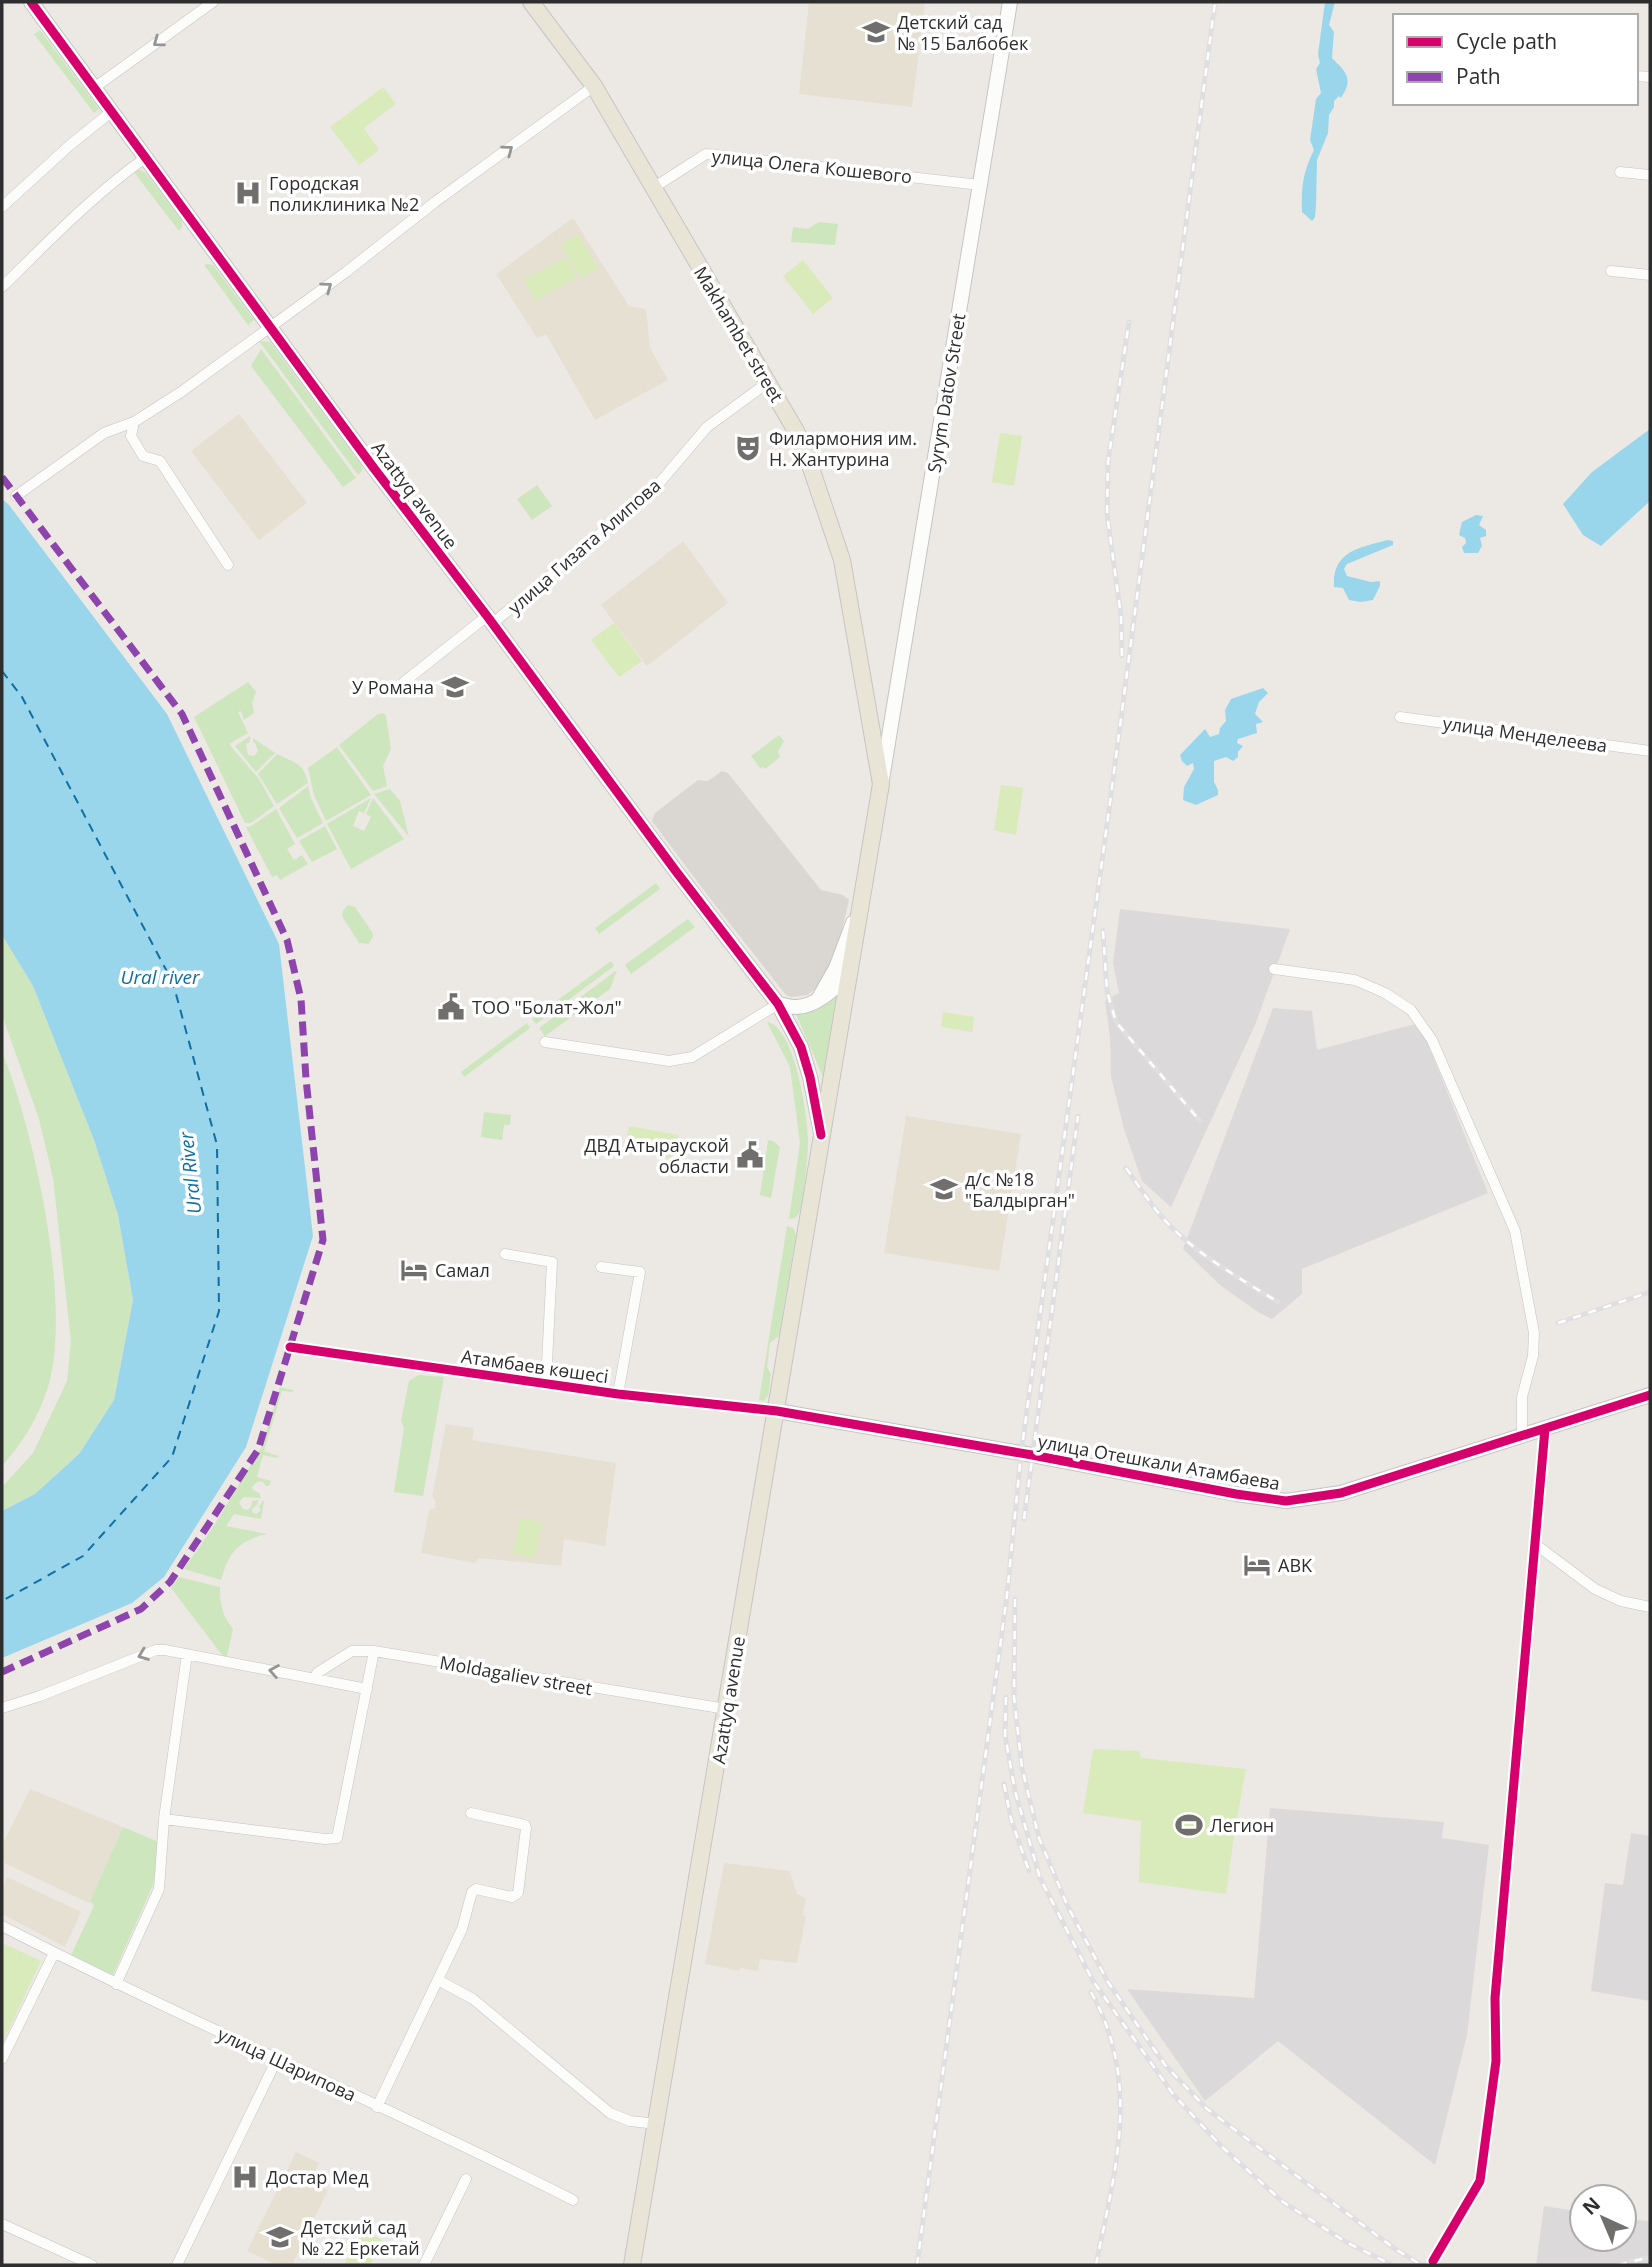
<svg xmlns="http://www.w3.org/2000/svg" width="1652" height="2267" font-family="'Open Sans',sans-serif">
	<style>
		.industrial { fill: #dcd9db }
		.education { fill: #e6e0d3 }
		.green { fill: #cee6be }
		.pitch { fill: #d9eabb }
		.plaza { fill: #dad6d2 }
		.water { fill: #99d6ec }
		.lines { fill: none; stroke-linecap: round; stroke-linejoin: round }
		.ferry { stroke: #0d6fa3; stroke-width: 2; stroke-dasharray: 9 7; stroke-linecap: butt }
		.street-casing { stroke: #c5c4c5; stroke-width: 11 }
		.secondary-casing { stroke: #c5c4c5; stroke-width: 16 }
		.primary-casing { stroke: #c6c5c4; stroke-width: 18 }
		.street { stroke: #fcfcfb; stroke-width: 10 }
		.secondary { stroke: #fcfcfb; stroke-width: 14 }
		.primary { stroke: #e8e4d6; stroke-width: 16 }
		.rail-casing { stroke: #dfdfe1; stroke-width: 5 }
		.rail { stroke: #fff; stroke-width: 2.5; stroke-dasharray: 8; stroke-linecap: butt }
		.quiet { stroke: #8e44ad; stroke-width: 7; stroke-dasharray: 14 7; stroke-linecap: butt }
		.cycleway-casing { stroke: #fff; stroke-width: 13 }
		.cycleway { stroke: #d6006c; stroke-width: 9 }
		.oneway { stroke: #959594 }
		.labels { text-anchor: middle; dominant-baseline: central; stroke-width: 7; stroke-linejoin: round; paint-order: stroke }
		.poi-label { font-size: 18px; fill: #2e2e2e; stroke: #fff; text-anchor: start }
		.street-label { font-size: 18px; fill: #2e2e2e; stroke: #fff }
		.water-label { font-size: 19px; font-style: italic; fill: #0d6fa3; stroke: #fff }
	</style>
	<rect width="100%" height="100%" fill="#ece8e4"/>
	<!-- industrial -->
	<path class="industrial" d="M1120,909L1290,929L1255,1025L1171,1207L1142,1181L1124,1129L1111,1077L1110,1037L1105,1000L1119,993L1113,963Z
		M1273,1008L1312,1011L1317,1050L1415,1024L1425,1037L1488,1193L1302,1269V1294L1272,1319L1258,1312L1220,1285L1183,1249Z
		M1270,1808L1444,1822L1442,1838L1489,1845L1467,2035L1435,2165L1278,2041L1205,2101L1127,1989L1254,1998Z
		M1631,1833L1650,1836V2001L1591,1991L1605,1883L1623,1885Z
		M1544,2206L1582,2212V2239H1624V2219L1650,2221V2265H1536Z"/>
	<!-- education -->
	<path class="education" d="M809,2H925L912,107L799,94Z
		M573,218L629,306L646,309L650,348L668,380L595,420L546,334L537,338L496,274Z
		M239,414L307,503L259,540L191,451Z
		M683,541L728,603L647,666L601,605Z
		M906,1116L1021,1134L999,1271L884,1253Z
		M446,1424L474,1428L472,1440L616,1463L605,1546L564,1539L561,1566L479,1558L475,1563L421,1553L429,1510L435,1508L436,1502L432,1496Z
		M30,1789L123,1827L89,1903L2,1862V1845Z
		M724,1863L790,1871L797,1894L806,1898L803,1915L806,1916L797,1963L760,1959L758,1971L740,1968L739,1971L705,1964Z
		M7,1877L81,1912L65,1947L2,1914V1889Z
		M296,2152L319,2163L315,2172L323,2176L318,2185L328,2190L292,2265H277L247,2251Z"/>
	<!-- green -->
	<path class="green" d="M40,30L99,109L94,113L34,34Z
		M139,170L145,172L182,221V227L179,231L133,171Z
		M819,222L838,224L835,245L791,242L793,227L808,229Z
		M208,264L213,265L254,320L248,325L204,265Z
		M259,341L270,342L362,466V471L358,475Z
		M261,349L356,478L343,487L251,366Z
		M537,485L552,506L532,520L517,499Z
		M248,682L256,692L252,703L254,713L244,720L241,711L238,712L248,733L229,744L259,779L274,806L251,823H245L194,717Z
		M384,713L386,716L391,749L383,766L387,786L373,791L339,745L378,714Z
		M779,735L784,741L778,752L780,757L765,769L763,767L760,768L751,756Z
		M250,736V742L246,744L248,755L254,756L258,751L255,743L253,742V738L275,753L256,772L235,746Z
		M337,747L371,795L326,821L314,795L308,768Z
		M277,754C295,763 303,762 308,783L277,804L258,774Z
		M308,786L311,798L323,823L297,838L279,808Z
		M390,789L400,801L409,837L374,794Z
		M371,798L364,813L359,811L353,826L364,831L371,817L366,814L373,798L404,839L351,869L327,824Z
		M276,809L295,844L287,849L294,860L302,855L308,864L280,880L277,875L272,877L246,827L251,826Z
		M325,826L337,849L312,862L299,841Z
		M656,883L660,889L599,934L595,928Z
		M348,905L355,907L372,932L373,936L369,944L359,943L342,916L343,910Z
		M688,919L695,927L631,974L625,965Z
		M2,935L33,986L94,1140L118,1215L133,1300L114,1400L79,1454L35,1494L2,1511V1487L33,1453L67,1381L71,1341L53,1178L39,1119L2,1015Z
		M611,961L614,966L536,1024L532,1019Z
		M617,970L610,989L545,1036L539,1028Z
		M838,993L823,1077L796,1014L810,1011Z
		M767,1022C794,1025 808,1116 808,1140C808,1156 806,1172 804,1188C802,1199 803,1211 795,1218L789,1219L800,1143L790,1067Z
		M527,1023L530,1028L464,1077L461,1072Z
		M2,1052C34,1129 75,1314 46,1393C37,1420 20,1446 2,1466Z
		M484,1112L511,1115L510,1125H504L502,1140L481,1137Z
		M768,1140L773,1141L780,1147L771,1198L760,1195Z
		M787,1226L793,1228L796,1235L779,1336L770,1343L767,1367L771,1374L768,1396L764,1401L759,1400Z
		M419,1375L444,1377L423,1496L394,1492L404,1428L401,1421L409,1381Z
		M280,1387L293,1390V1392L282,1391L264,1451L278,1456L277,1458L263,1455L257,1477L271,1481L269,1486H266L262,1481L257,1482L252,1487L253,1490L259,1493L261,1498L244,1497L239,1502L242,1508L247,1510L251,1507L252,1501L259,1500L257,1505L252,1509V1512L256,1514L261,1510L259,1507L262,1501H264L261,1519L234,1514L226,1526L267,1534C238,1541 229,1552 221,1580L184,1569L215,1524L261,1448Z
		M179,1577L220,1587C220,1605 222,1615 233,1629L226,1660L171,1588Z
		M123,1827L156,1841L160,1844V1850L153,1885L113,1975L71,1955L94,1906L90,1901Z"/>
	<!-- pitch -->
	<path class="pitch" d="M383,87L396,104L364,128L379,150L359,165L330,127Z
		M578,234L598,268L581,278L561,244Z
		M566,257L577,277L536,301L524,280Z
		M803,260L833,298L813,314L783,276Z
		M1000,433L1022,436L1014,486L992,482Z
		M614,623L642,661L619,677L591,640Z
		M1001,785L1023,788L1016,835L994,830Z
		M943,1012L974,1017L972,1032L941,1027Z
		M629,1126L678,1135L673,1159L625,1150Z
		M520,1518L542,1522L535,1558L513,1554Z
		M1093,1749L1139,1751L1141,1758L1246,1769L1235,1829L1226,1894L1139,1882L1141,1821L1083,1813Z
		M2,1943L41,1961L2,2044Z
		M362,2230L382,2240L370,2265H344Z"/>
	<!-- plaza -->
	<path class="plaza" d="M722,771L728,773L821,890L843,895L849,900L835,959L819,987L807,995L791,997L786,995L712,901L652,821L655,813L698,780L708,781Z"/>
	<!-- water -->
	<path class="water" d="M1325,2H1335L1329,25L1334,32L1332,58C1346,72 1354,78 1341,98L1339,96L1334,101V107L1329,115L1328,133L1317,160L1316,206L1315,217L1312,221L1302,212C1301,187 1303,172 1314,150L1310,140L1316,99L1321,93L1316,69L1320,63L1318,54Z
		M1650,429V501L1601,546L1583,535L1563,504L1592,472Z
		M2,499L9,505L167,714L279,944L313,1236L246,1447L164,1577L132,1603L2,1658V1511L35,1494L79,1454L114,1400L133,1300L118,1215L94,1140L33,986L2,935Z
		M1476,515L1483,516L1479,525L1486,530V536L1480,538L1482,546L1478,553H1464L1462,547L1466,543L1465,538L1459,535L1462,522Z
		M1387,540L1393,541V545L1347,564L1344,569L1347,576L1371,582L1380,581V586L1373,600L1361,602L1349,600L1343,588L1334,587C1332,551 1359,548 1387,540Z
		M1263,688L1268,693L1259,702L1255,714L1263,722L1256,724L1257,733L1238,739L1237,743L1243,746L1238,752V757L1233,761L1226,757L1214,761V782L1218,790V795L1196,805L1183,800L1184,787L1194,769L1193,763L1187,766L1182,761L1180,755L1205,729L1210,737L1219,734L1220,728L1226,721L1225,710L1231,699Z"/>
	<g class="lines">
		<!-- ferry -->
		<path class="ferry" d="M2,671L22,697L173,983L217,1145L219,1311L172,1457L83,1556L2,1601"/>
		<!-- street casing -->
		<g class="street-casing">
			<path id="street" d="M1636,76L1650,77
				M94,88L213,2
				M1620,172L1650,175
				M653,188L706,154L980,185
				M2,207L70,145L111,112
				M1611,271L1650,275
				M2,287C47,243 93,195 145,158
				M134,422L131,436L143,456L160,461L228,565
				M16,496L104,433L134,422L181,392L346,272L435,202L594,86
				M492,624L656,487L707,427L767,383
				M404,682L487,616
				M1400,717L1650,751
				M1274,969L1355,980L1385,993L1411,1010L1432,1040L1515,1231L1534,1333L1533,1356L1522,1397V1436
				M545,1042L669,1061L692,1057L778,1004
				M505,1254L552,1262L546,1384
				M601,1267L640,1272L618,1394
				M290,1347L618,1394L777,1411
				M1535,1544L1595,1589L1621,1601L1650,1607
				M315,1678L317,1673L352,1651H374L726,1709
				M2,1708L40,1696L156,1650H165L367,1689
				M164,1819L187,1654
				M2,1926C190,2023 384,2104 573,2200
				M438,1980L473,1999L610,2113L630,2121L657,2124
				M116,1984L159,1889L164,1819L325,1839L337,1838L374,1651
				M2,2059L54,1953
				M377,2107L462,1929L472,1892L476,1889L512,1897L518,1893L526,1828L525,1825L471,1813
				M2,2224L92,2265
				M1433,2261L1480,2181L1496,2061L1495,1998L1545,1429
				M177,2265L277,2059
				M424,2265L466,2179"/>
		</g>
		<!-- secondary casing -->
		<g class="secondary-casing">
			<path id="secondary" d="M31,2L373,467L487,616L675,870L778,1004L801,1047L810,1077L821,1133
				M882,779L1010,2
				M819,998L836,968L853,923
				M778,1004C784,1005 790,1007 796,1007C816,1007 836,987 850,974
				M777,1411L1032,1455L1236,1494L1286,1501L1341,1493L1650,1395"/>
		</g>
		<!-- primary casing -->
		<g class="primary-casing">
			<path id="primary" d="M531,2L594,86L796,431L808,459L842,560L881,784L632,2265"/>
		</g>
		<!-- street -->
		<use href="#street" class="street"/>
		<!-- secondary -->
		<use href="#secondary" class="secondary"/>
		<!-- primary -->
		<use href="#primary" class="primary"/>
		<!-- rail casing -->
		<g class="rail-casing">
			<path id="rail" d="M1122,656L1121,616L1107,514L1108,462L1129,322
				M1103,931L1107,991L1116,1022L1200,1121
				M1126,1168C1137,1183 1148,1201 1161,1216C1192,1252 1238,1277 1278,1302
				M1558,1323L1650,1292
				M1024,1519L1078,1116
				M1015,1599L1014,1697L1022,1768L1039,1838L1068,1907L1108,1982L1165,2065L1207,2109L1395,2249L1420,2264L1426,2265
				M1006,1697L1005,1735L1015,1791L1040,1878L1093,1981L1173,2094L1221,2146L1283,2202L1346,2242L1392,2265
				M1004,1784L1011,1819L1029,1871
				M1091,1992C1142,2084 1115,2169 1096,2265
				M917,2265L1007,1595L1021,1454L1109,810L1215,2
				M1619,2265L1650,2257"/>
		</g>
		<!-- rail -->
		<use href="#rail" class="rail"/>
		<!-- quiet -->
		<path class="quiet" d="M2,477L182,714L287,940L301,999L306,1079L323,1240L258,1450L170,1582L141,1609L2,1672"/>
		<!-- cycleway casing -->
		<g class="cycleway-casing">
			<path id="cycleway" d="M31,2L373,467L487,616L675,870L778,1004L801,1047L810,1077L821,1135
				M290,1347L618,1394L777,1411L1032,1455L1236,1494L1286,1501L1341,1493L1650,1395
				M1433,2261L1480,2181L1496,2061L1495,1998L1545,1429"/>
		</g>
		<!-- cycleway -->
		<use href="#cycleway" class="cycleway"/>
	</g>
	<!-- one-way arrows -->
	<defs><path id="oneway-chevron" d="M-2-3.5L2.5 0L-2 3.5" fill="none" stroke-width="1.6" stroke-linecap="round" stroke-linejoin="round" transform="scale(1.75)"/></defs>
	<g class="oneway">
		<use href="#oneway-chevron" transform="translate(158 42) rotate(144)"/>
		<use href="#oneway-chevron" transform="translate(508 150) rotate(-37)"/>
		<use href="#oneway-chevron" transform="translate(327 287) rotate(-36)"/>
		<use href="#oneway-chevron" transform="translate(143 1655) rotate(159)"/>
		<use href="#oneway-chevron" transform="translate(274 1671) rotate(-170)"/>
	</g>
	<!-- icons -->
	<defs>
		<g id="school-bare" transform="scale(2.1)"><path d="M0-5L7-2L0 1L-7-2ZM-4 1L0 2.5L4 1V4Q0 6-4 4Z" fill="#706f6e" stroke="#fff" stroke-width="2.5" paint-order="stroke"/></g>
		<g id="hospital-bare" transform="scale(2.1)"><path d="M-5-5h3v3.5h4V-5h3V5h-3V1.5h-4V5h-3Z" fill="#706f6e" stroke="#fff" stroke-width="2.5" paint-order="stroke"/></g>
		<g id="theatre-bare" transform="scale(2.1)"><path d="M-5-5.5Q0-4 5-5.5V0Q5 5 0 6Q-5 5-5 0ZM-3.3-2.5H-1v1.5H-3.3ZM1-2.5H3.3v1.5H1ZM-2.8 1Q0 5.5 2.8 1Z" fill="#706f6e" stroke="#fff" stroke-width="2.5" paint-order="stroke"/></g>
		<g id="civic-bare" transform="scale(2.1)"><path d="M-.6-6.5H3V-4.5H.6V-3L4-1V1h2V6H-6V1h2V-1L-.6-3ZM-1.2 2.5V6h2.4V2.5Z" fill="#706f6e" stroke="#fff" stroke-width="2.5" paint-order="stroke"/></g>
		<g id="hotel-bare" transform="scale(2.1)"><path d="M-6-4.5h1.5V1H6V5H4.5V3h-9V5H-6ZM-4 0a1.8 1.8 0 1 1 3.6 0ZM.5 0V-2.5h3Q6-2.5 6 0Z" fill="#706f6e" stroke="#fff" stroke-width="2.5" paint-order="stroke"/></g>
		<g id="stadium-bare" transform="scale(2.1)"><path d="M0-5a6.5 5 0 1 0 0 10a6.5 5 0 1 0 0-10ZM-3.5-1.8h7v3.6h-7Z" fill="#706f6e" stroke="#fff" stroke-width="2.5" paint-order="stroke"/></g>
	</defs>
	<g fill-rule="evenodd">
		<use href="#school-bare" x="876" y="32"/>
		<use href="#hospital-bare" x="248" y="193"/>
		<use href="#theatre-bare" x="748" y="448"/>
		<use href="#school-bare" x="455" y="687"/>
		<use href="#civic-bare" x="451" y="1007"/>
		<use href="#civic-bare" x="750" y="1155"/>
		<use href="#school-bare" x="944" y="1189"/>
		<use href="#hotel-bare" x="414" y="1270"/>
		<use href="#hotel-bare" x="1257" y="1565"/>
		<use href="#stadium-bare" x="1189" y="1825"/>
		<use href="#hospital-bare" x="245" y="2177"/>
		<use href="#school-bare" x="280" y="2237"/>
	</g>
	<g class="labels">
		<!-- poi labels -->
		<g class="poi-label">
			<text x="897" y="22">Детский сад<tspan x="897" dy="21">№ 15 Балбобек</tspan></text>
			<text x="269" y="183">Городская<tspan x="269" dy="21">поликлиника №2</tspan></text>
			<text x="769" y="438">Филармония им.<tspan x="769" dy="21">Н. Жантурина</tspan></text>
			<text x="434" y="687" text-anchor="end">У Романа</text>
			<text x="472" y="1007">ТОО "Болат-Жол"</text>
			<text x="729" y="1145" text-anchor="end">ДВД Атырауской<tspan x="729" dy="21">области</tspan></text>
			<text x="965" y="1179">д/с №18<tspan x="965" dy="21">"Балдырган"</tspan></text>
			<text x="435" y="1270">Самал</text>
			<text x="1278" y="1565">ABK</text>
			<text x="1210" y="1825">Легион</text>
			<text x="266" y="2177">Достар Мед</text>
			<text x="301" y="2227">Детский сад<tspan x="301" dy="21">№ 22 Еркетай</tspan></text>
		</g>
		<!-- street labels -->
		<g class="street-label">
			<text transform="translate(812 166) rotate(6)">улица Олега Кошевого</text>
			<text transform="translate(739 334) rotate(59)">Makhambet street</text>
			<text transform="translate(946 393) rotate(-81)">Syrym Datov Street</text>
			<text transform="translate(415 495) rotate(53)">Azattyq avenue</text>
			<text transform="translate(584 546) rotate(-41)">улица Гизата Алипова</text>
			<text transform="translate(1525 734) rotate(8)">улица Менделеева</text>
			<text transform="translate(535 1366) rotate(8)">Атамбаев көшесі</text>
			<text transform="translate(1159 1462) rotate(10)">улица Отешкали Атамбаева</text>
			<text transform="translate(516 1675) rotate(10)">Moldagaliev street</text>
			<text transform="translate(728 1700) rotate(-81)">Azattyq avenue</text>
			<text transform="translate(287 2064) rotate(25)">улица Шарипова</text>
		</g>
		<!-- water labels -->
		<g class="water-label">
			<text x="160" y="977">Ural river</text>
			<text transform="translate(190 1173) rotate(-96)">Ural River</text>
		</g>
	</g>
	<!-- border -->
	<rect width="1652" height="2267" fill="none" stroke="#2e2e2e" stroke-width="7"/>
	<!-- legend -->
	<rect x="1393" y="14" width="245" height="91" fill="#ffffff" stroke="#ababab" stroke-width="2"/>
	<rect x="1407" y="37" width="35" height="10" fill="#d6006c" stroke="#ababab" stroke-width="2"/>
	<text x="1456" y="49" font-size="21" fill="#2e2e2e">Cycle path</text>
	<rect x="1407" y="72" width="35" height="10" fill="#8e44ad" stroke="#ababab" stroke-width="2"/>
	<text x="1456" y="84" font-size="21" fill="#2e2e2e">Path</text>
	<!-- north arrow -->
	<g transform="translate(1603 2218) rotate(316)"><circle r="33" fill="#ffffff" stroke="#ababab" stroke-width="2"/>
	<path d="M0-5L12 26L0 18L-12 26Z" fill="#706f6e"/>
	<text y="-10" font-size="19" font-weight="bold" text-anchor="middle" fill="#2e2e2e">N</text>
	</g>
</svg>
